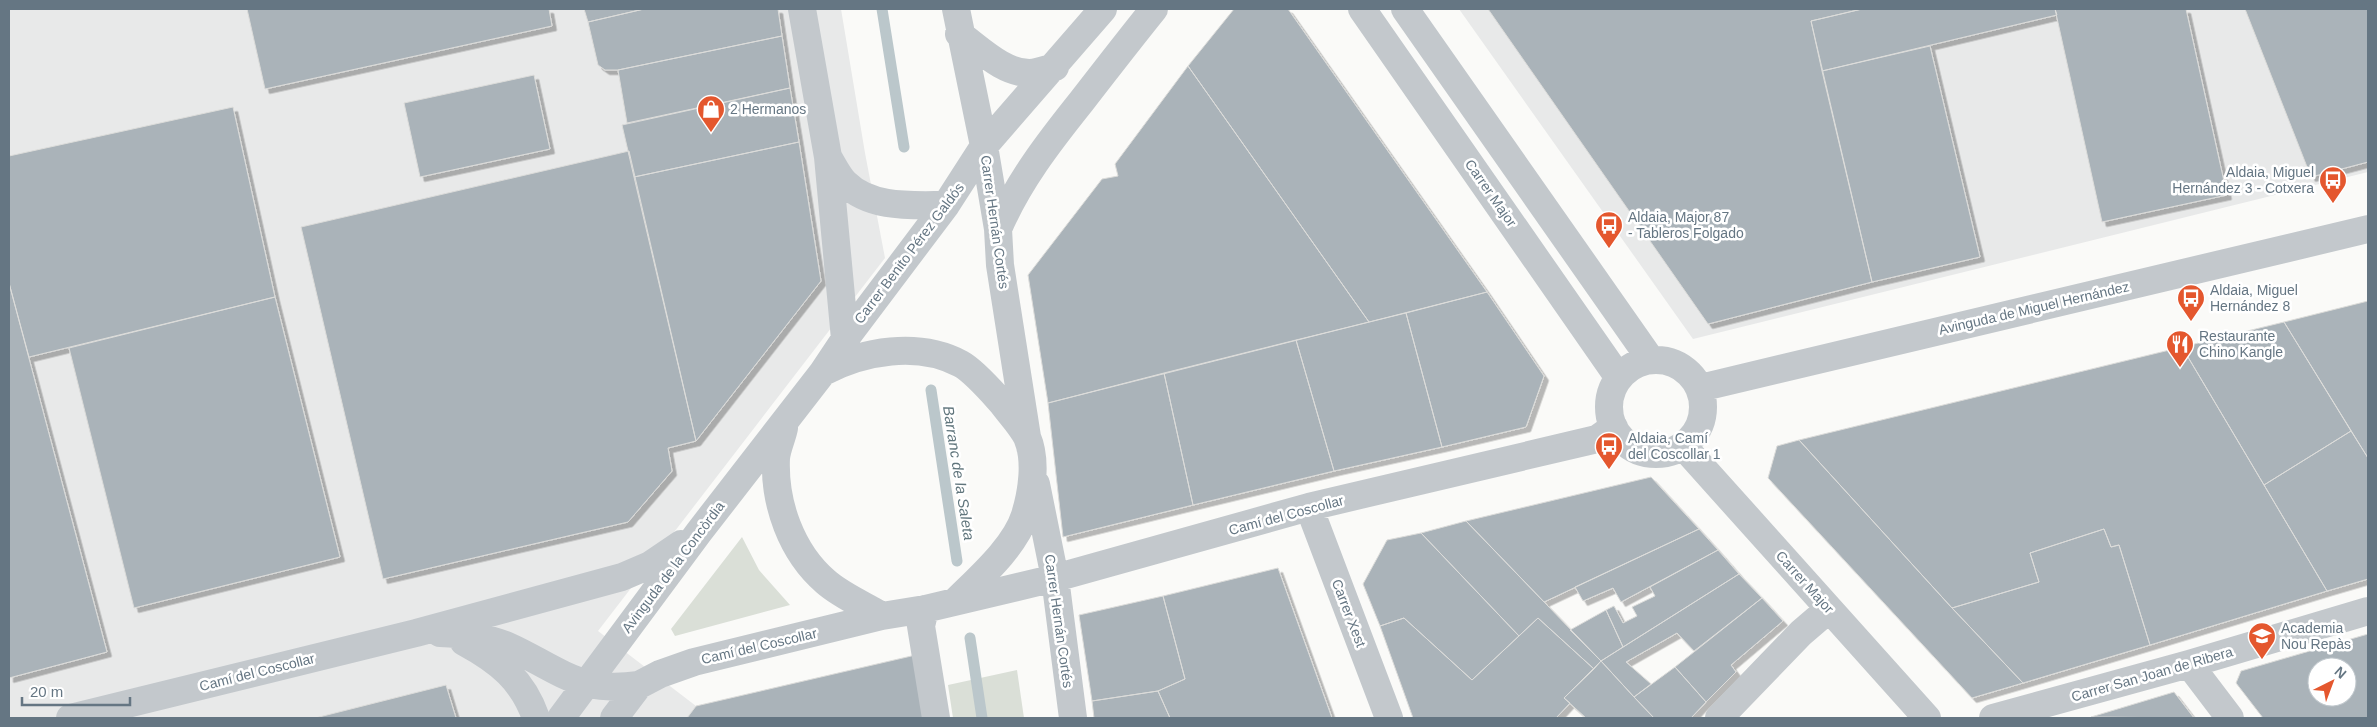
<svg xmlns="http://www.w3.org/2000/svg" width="2377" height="727" font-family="Arial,sans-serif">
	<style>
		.built { fill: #e8e9e9 }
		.green { fill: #dadfd7 }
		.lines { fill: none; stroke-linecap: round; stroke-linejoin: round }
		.stream { stroke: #bbc7cb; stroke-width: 11 }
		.building { fill: #aab3b9; stroke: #dcdcda; fill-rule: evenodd; filter: url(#shadow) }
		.minor { stroke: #c3c8cc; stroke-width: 28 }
		.labels { text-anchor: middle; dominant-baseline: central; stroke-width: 5; stroke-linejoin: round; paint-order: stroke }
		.poi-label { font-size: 14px; fill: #657683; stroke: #fff; text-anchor: start }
		.street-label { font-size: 14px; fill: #657683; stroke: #fff }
		.water-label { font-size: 15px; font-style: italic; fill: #60757c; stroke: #fff }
	</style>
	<defs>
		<filter id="shadow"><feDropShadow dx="4.5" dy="4.5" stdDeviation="0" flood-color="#0004"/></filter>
	</defs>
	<rect width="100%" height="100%" fill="#fafaf8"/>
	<!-- built -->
	<path class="built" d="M9,9H841L865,153L885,258L598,631L696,706L687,718H9Z
		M1459,9H2368V172L1693,339Z"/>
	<!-- green -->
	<path class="green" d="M742,537L759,570L790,605L675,636L671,629Z
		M1017,670L1024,718H953L948,685Z"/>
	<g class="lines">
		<!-- stream -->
		<path class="stream" d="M882,9L904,147
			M931,390L957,561
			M970,638L982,718"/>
	</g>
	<!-- building -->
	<path class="building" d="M247,9H549L552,26L265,89Z
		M584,9H644L588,22Z
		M644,9H778L782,36L618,70H605L598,65L588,22Z
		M1234,9H1288L1487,292L1369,322L1188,66Z
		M1488,9H1862L1811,21L1872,282L1708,324Z
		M1862,9H2055L2057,15L1822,71L1811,21Z
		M2055,9H2186L2227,195L2102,222Z
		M2245,9H2368V162L2311,177Z
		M782,36L790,88L627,123L618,70Z
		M1930,46L1980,257L1872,282L1822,71Z
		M1188,66L1369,322L1048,403L1028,275L1102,179L1118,176L1115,164Z
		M534,75L550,149L420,177L404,103Z
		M790,88L799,142L634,177L622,125Z
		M233,107L275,297L29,357L9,283V156Z
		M799,142L821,281L696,441L634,177Z
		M629,151L696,441L668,448L672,471L628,522L383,579L301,227Z
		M9,283L107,652L9,678Z
		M1487,292L1544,376L1526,427L1442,447L1406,313Z
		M275,297L340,557L134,608L69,348Z
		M2368,301V458L2284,322Z
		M1406,313L1442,447L1334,471L1296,340Z
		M2284,322L2351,431L2264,485L2182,347Z
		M1296,340L1334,471L1193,505L1164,373Z
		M2182,347L2327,591L2150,645L2119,545L2111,547L2104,529L2030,553L2039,582L1952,608L1799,440Z
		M1164,373L1193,505L1063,537L1048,403Z
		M2351,431L2368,458V579L2327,591L2264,485Z
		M1799,440L1952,608L2023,683L1972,698L1768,478L1777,446Z
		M1651,477L1699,529L1544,602L1466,521Z
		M1466,521L1601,661L1594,669L1538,618L1519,636L1421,533Z
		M1699,529L1718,550L1621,602L1613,588L1583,601L1575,587Z
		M2104,529L2111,547L2119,545L2150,645L2023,683L1952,608L2039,582L2030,553Z
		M1421,533L1519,636L1472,680L1404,618L1380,626L1363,584L1387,540Z
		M1718,550L1739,574L1623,647L1606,610L1614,606L1623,623L1637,616L1632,607L1655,596L1650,587Z
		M1278,568L1332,718H1170L1158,691L1185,679L1163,596Z
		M1739,574L1762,598L1694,651L1677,633L1626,662L1651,684L1634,697L1601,661Z
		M1163,596L1185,679L1158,691L1092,701L1079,615Z
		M1762,598L1783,621L1731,665L1736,672L1706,702L1675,667Z
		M1606,610L1623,647L1601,661L1570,630Z
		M1404,618L1472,680L1538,618L1594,669L1564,698L1570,703L1556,718H1413L1380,626Z
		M2368,634V718H2263L2236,683L2241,671ZM2317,667H2347V697H2317Z
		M920,654L930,718H687L696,706Z
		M1601,661L1634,697L1654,718H1586L1564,698Z
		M1675,667L1706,702L1691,718H1654L1634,697Z
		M446,685L456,718H315Z
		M1158,691L1170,718H1094L1092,701Z
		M2174,692L2194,718L2091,717Z"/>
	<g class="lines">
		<!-- minor -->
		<path class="minor" d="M802,9L828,157L845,339
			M956,9L984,146L998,229L1000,265L1027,437
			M1362,9L1619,378
			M1405,9L1651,360
			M959,34C980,49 1004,74 1031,73C1039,72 1047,69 1055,67
			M828,157C833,165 838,176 845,183C871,209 913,205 946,205
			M998,229C1018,182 1049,142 1081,102C1105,71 1129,40 1154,9
			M1609 407a47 47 0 1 1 94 0a47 47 0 1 1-94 0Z
			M823,372C863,351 918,341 961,364C974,371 992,392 1002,403C1010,414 1021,425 1027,437C1037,460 1032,492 1025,515C1015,547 979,578 957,600
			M1700,388L2368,229
			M784,428C782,438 777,448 776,458C774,503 791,552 826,582C842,596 864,605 882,616
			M1683,446L1927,718
			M1036,484L1055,578L1073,718
			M1309,507L1389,718
			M925,609L921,626L936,718
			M440,633C465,634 487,637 510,647C537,659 561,677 589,684C606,688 623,687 639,685
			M464,642C499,661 523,680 536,718
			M2189,664L2230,718
			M70,718L416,633L622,577L650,565L681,544
			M561,718L699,532L823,372L845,339L946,205L984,146L1103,9
			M614,718L639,685L660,674L694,662L882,616L925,609L1055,578L1309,507L1597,439L1614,427
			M1719,718L1801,633L1829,609
			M1993,718L2189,664L2368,611"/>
	</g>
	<!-- icons -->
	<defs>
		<g id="shop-pin" transform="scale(1.4375)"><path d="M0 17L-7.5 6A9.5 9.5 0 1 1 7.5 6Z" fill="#e4572e" stroke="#fff"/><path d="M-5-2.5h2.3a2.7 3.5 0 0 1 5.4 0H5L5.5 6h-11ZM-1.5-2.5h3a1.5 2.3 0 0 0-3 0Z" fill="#fff"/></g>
		<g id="bus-pin" transform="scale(1.4375)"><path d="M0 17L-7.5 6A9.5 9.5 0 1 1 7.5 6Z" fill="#e4572e" stroke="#fff"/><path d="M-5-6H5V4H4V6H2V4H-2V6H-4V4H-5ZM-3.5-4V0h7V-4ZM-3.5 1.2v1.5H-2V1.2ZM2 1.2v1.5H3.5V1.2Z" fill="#fff"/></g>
		<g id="restaurant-pin" transform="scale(1.4375)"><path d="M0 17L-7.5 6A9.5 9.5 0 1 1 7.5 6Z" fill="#e4572e" stroke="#fff"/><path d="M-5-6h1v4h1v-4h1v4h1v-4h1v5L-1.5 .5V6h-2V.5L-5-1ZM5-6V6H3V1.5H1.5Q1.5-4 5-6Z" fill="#fff"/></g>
		<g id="school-pin" transform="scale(1.4375)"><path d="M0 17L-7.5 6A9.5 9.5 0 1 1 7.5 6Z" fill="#e4572e" stroke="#fff"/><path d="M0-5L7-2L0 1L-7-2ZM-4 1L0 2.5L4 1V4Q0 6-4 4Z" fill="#fff"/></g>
	</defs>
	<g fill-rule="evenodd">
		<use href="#shop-pin" x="711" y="109"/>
		<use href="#bus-pin" x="2333" y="180"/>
		<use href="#bus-pin" x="1609" y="225"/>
		<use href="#bus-pin" x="2191" y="298"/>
		<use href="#restaurant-pin" x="2180" y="344"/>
		<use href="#bus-pin" x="1609" y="446"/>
		<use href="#school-pin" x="2262" y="636"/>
	</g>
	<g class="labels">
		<!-- poi labels -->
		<g class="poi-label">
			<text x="730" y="109">2 Hermanos</text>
			<text x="2314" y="172" text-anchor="end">Aldaia, Miguel<tspan x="2314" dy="16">Hernández 3 - Cotxera</tspan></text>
			<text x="1628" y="217">Aldaia, Major 87<tspan x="1628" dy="16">- Tableros Folgado</tspan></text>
			<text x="2210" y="290">Aldaia, Miguel<tspan x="2210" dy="16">Hernández 8</tspan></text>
			<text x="2199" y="336">Restaurante<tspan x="2199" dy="16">Chino Kangle</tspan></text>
			<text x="1628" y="438">Aldaia, Camí<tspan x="1628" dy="16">del Coscollar 1</tspan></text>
			<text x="2281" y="628">Academia<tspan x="2281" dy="16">Nou Repàs</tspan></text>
		</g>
		<!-- street labels -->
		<g class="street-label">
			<text transform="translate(1491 193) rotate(55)">Carrer Major</text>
			<text transform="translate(995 222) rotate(82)">Carrer Hernán Cortés</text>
			<text transform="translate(909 253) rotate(-53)">Carrer Benito Pérez Galdós</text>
			<text transform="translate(2034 308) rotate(-13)">Avinguda de Miguel Hernández</text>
			<text transform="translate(1286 515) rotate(-15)">Camí del Coscollar</text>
			<text transform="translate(673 567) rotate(-53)">Avinguda de la Concòrdia</text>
			<text transform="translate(1805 582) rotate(48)">Carrer Major</text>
			<text transform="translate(1349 613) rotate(69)">Carrer Xest</text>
			<text transform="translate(1059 621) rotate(82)">Carrer Hernán Cortés</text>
			<text transform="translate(759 646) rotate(-13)">Camí del Coscollar</text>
			<text transform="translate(257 672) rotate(-14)">Camí del Coscollar</text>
			<text transform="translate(2152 674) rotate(-16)">Carrer San Joan de Ribera</text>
		</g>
		<!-- water labels -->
		<g class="water-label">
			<text transform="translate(959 473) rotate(81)">Barranc de la Saleta</text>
		</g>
	</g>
	<!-- border -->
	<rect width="2377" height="727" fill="none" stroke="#657683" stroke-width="20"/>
	<!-- north arrow -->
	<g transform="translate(2332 682) rotate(42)"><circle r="24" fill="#ffffff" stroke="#c1c8cd"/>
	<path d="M0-4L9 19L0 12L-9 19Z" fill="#e4572e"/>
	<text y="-8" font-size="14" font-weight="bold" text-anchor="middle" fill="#657683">N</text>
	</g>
	<!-- scale -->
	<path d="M22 697v8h108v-8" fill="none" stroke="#657683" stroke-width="2.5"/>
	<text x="30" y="697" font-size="15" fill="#657683" stroke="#ffffff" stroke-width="4" paint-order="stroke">20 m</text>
</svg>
